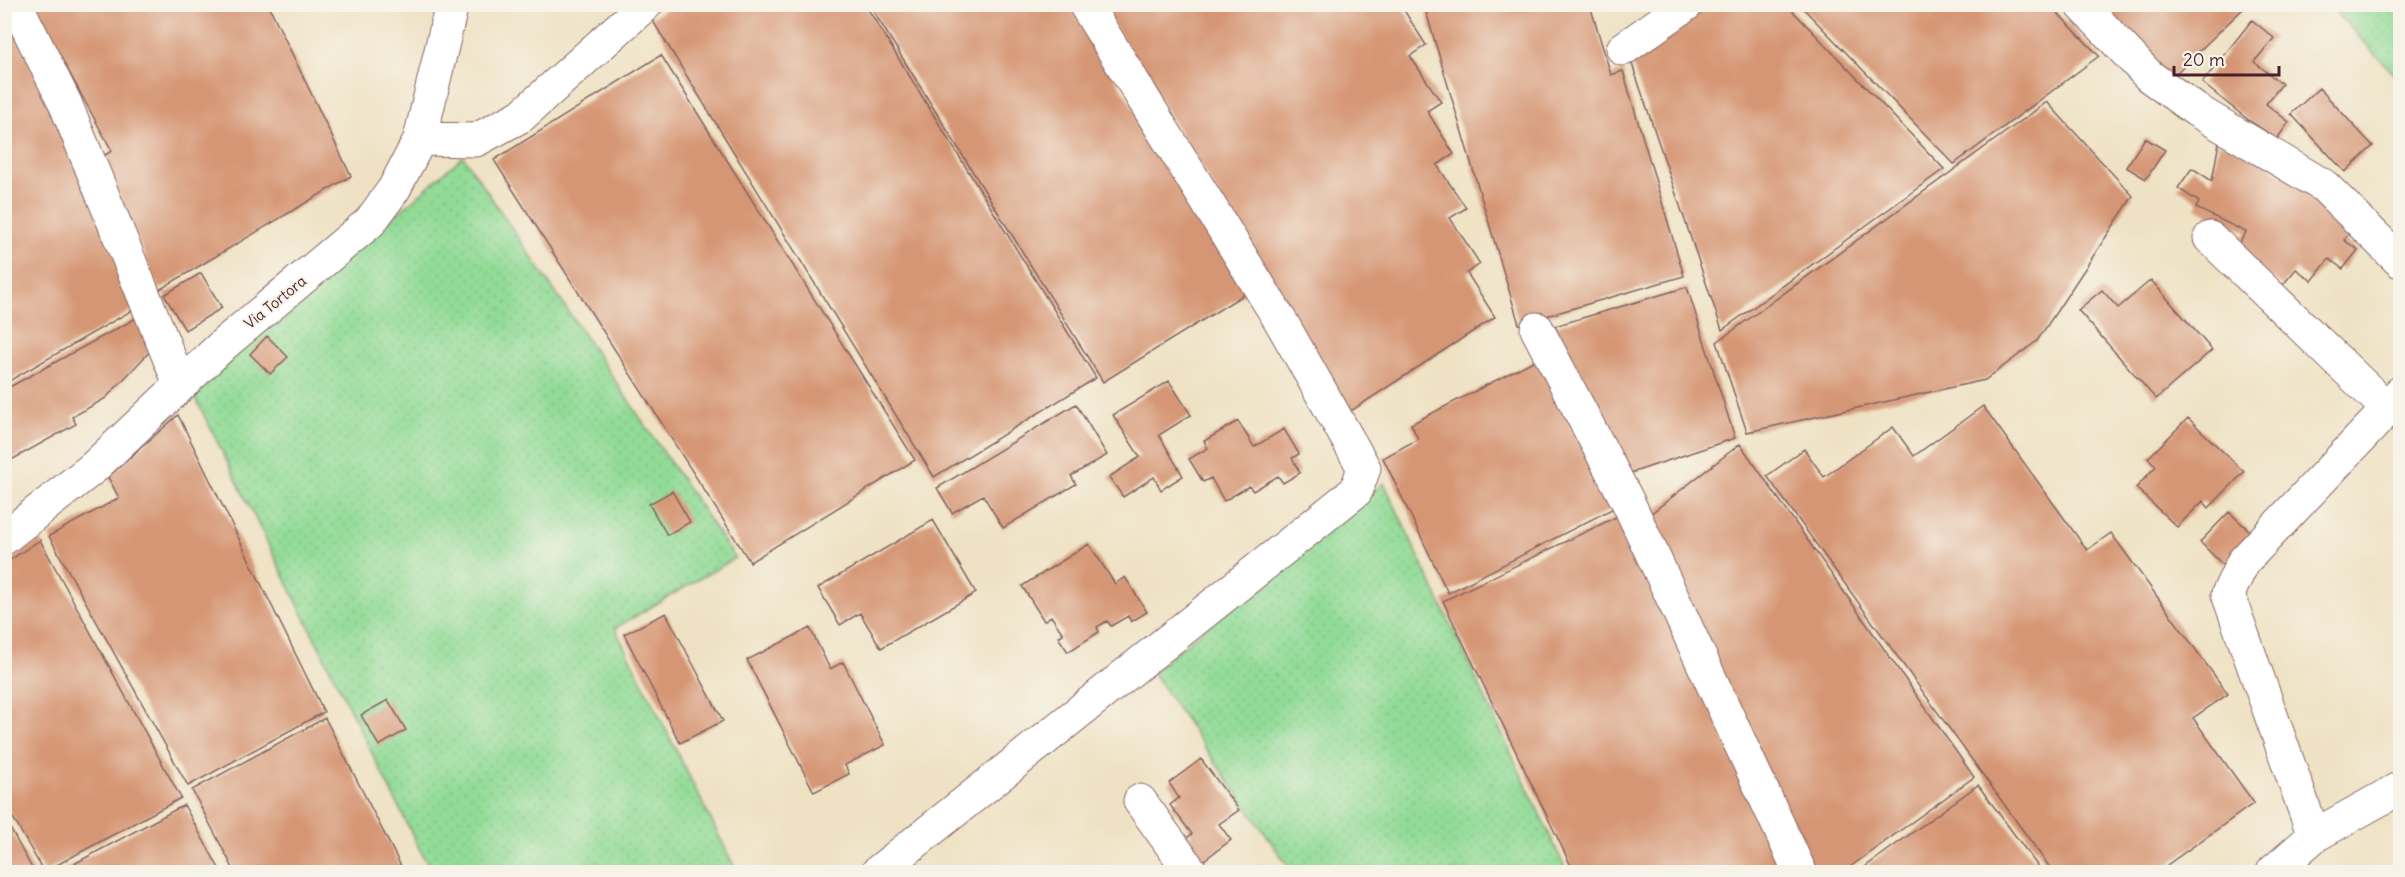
<svg xmlns="http://www.w3.org/2000/svg" width="2405" height="877" font-family="Delius,sans-serif">
	<style>
		.grass { fill: url(#grass-dots); stroke: #6e7d61; stroke-width: 1.5 }
		.building { fill: #d59675 }
		.lines { fill: none; stroke-linecap: round; stroke-linejoin: round }
		.minor-casing { stroke: #846361; stroke-width: 35 }
		.minor { stroke: #fff; stroke-width: 33 }
		.labels { text-anchor: middle; dominant-baseline: central; stroke-width: 4.5; stroke-linejoin: round; paint-order: stroke }
		.street-label { font-size: 15px; fill: #4a1f2b; stroke: #f7f3e8 }
	</style>
	<defs>
		<pattern id="grass-dots" width="8" height="8" patternUnits="userSpaceOnUse" patternTransform="scale(1.5)"><rect width="8" height="8" fill="#92db97"/><path d="M2 2h.1M6 6h.1" fill="none" stroke="#7fbc82" stroke-width="1.8" stroke-linecap="round"/></pattern>
	</defs>
	<rect width="100%" height="100%" fill="#f7f3e8"/>
	<filter id="ink" filterUnits="userSpaceOnUse"><feTurbulence type="fractalNoise" baseFrequency=".0167" numOctaves="2"/><feDisplacementMap in="SourceGraphic" scale="12" xChannelSelector="R" yChannelSelector="G"/><feConvolveMatrix kernelMatrix="1 2 1 2 8 2 1 2 1" color-interpolation-filters="sRGB"/></filter>
	<filter id="wash" filterUnits="userSpaceOnUse"><feTurbulence type="fractalNoise" baseFrequency=".008" numOctaves="4" result="noise"/><feDisplacementMap in="SourceGraphic" scale="24" xChannelSelector="R" yChannelSelector="G"/><feGaussianBlur stdDeviation="1.35" result="paint"/><feColorMatrix in="noise" values="0 0 0 0 0 0 0 0 0 0 0 0 0 0 0 0 0 1.4 0 .05"/><feComposite in="paint" operator="in"/></filter>
	<g filter="url(#wash)">
		<rect width="100%" height="100%" fill="#efe2c4"/>
		<!-- grass -->
		<path class="grass" d="M2329,5H2400V80Z
			M463,156L735,558L615,628L737,872H431L193,393Z
			M1384,483L1567,872H1292L1152,672Z"/>
		<g id="blocks">
			<!-- building -->
			<path class="building" d="M32,4H268L351,176L159,290L103,156L112,151Z
				M673,4H865L1096,378L934,477L651,18Z
				M869,4H1069L1248,292L1103,382Z
				M1101,4H1400L1426,45L1410,56L1441,102L1427,111L1454,154L1437,165L1466,208L1450,218L1480,264L1467,273L1495,317L1351,411Z
				M1697,4H1786L1944,169L1722,330L1629,55Z
				M1799,4H2049L2099,56L1954,164Z
				M2095,4H2248L2168,81Z
				M1424,5H1590L1611,75L1623,71L1684,276L1519,324Z
				M4,12L18,36L138,307L4,384Z
				M2252,20L2274,38L2254,62L2282,84L2266,104L2289,122L2277,139L2251,122L2202,83Z
				M661,55L915,460L750,562L494,160Z
				M2319,88L2373,146L2345,172L2291,114Z
				M2047,102L2133,196L2037,341L1985,380L1747,432L1717,342Z
				M2145,138L2165,150L2146,179L2126,167Z
				M2219,142L2259,158L2353,228L2344,240L2358,250L2343,269L2329,259L2312,281L2296,269L2282,286L2235,250L2246,232L2196,208L2199,202L2178,188L2192,168L2212,181Z
				M201,273L222,308L185,330L164,295Z
				M2151,280L2212,350L2156,399L2078,310L2102,290L2118,308Z
				M1687,287L1735,438L1622,476L1555,326Z
				M140,316L156,345L106,398L72,417L76,424L6,463L4,390Z
				M267,336L288,357L270,374L250,354Z
				M1537,359L1614,508L1448,593L1383,458L1418,439L1411,424Z
				M1169,381L1191,415L1159,435L1183,476L1161,490L1154,477L1123,497L1109,477L1140,457L1113,415Z
				M1076,404L1107,455L1071,476L1076,484L1003,528L983,495L952,513L937,488Z
				M1983,406L2087,550L2111,533L2228,694L2193,718L2254,803L2157,872H2053L1767,476L1804,449L1824,477L1893,427L1914,456Z
				M178,415L324,712L188,786L49,536L119,498L108,477Z
				M2188,418L2244,472L2209,508L2203,501L2177,527L2136,488L2156,466L2148,458Z
				M1238,421L1254,447L1284,429L1299,454L1292,458L1300,473L1283,483L1278,476L1253,491L1249,486L1224,501L1211,478L1203,482L1189,459L1208,448L1204,441Z
				M1740,444L1974,777L1843,872H1812L1645,518Z
				M672,491L690,522L667,535L649,504Z
				M2229,512L2253,534L2223,565L2200,542Z
				M1618,516L1790,872H1574L1443,601Z
				M933,520L976,593L881,648L860,613L840,625L818,588Z
				M40,540L181,798L44,872L4,802V564Z
				M1089,544L1115,584L1125,577L1147,612L1131,622L1128,616L1111,626L1107,621L1097,627L1099,632L1068,652L1058,637L1063,634L1051,616L1044,621L1022,586Z
				M666,613L723,721L680,743L624,634Z
				M810,628L830,669L843,662L885,745L845,765L849,774L814,792L747,660Z
				M388,700L406,730L379,746L361,715Z
				M325,718L404,872H235L192,790Z
				M1201,759L1239,810L1219,824L1231,840L1200,863L1183,841L1192,834L1170,805L1179,798L1169,783Z
				M1978,785L2042,872H1858Z
				M184,805L221,872H59Z
				M4,817L34,872H4Z
				M1259,866L1264,872H1250Z"/>
		</g>
	</g>
	<g filter="url(#ink)">
		<use href="#blocks" fill-opacity="0" stroke="#846361" stroke-width="1.5"/>
		<g class="lines">
			<!-- minor casing -->
			<g class="minor-casing">
				<path id="minor" d="M16,4L65,103L180,384
					M2081,4L2149,76L2196,110L2324,186L2400,261
					M1623,49L1687,4
					M420,139L476,140L521,116L646,4
					M2210,238L2388,409
					M1537,329L1628,502L1800,872
					M4,538L93,468L225,343L370,222L394,189L420,139L452,4
					M1140,801L1191,872
					M2314,836L2228,594L2243,562L2388,409L2400,393
					M878,872L1356,491L1364,468L1283,325L1085,4
					M2273,872L2314,836L2400,788"/>
			</g>
			<!-- minor -->
			<use href="#minor" class="minor"/>
		</g>
	</g>
	<g class="labels">
		<!-- street labels -->
		<g class="street-label">
			<text transform="translate(275 302) rotate(-39)">Via Tortora</text>
		</g>
	</g>
	<!-- margin -->
	<rect width="2405" height="877" fill="none" stroke="#f7f3e8" stroke-width="24"/>
	<!-- scale -->
	<path d="M2174 66v9h105v-9" fill="none" stroke="#4a1f2b" stroke-width="3"/>
	<text x="2183" y="66" font-size="18" fill="#4a1f2b" stroke="#f7f3e8" stroke-width="4.5" paint-order="stroke">20 m</text>
</svg>
